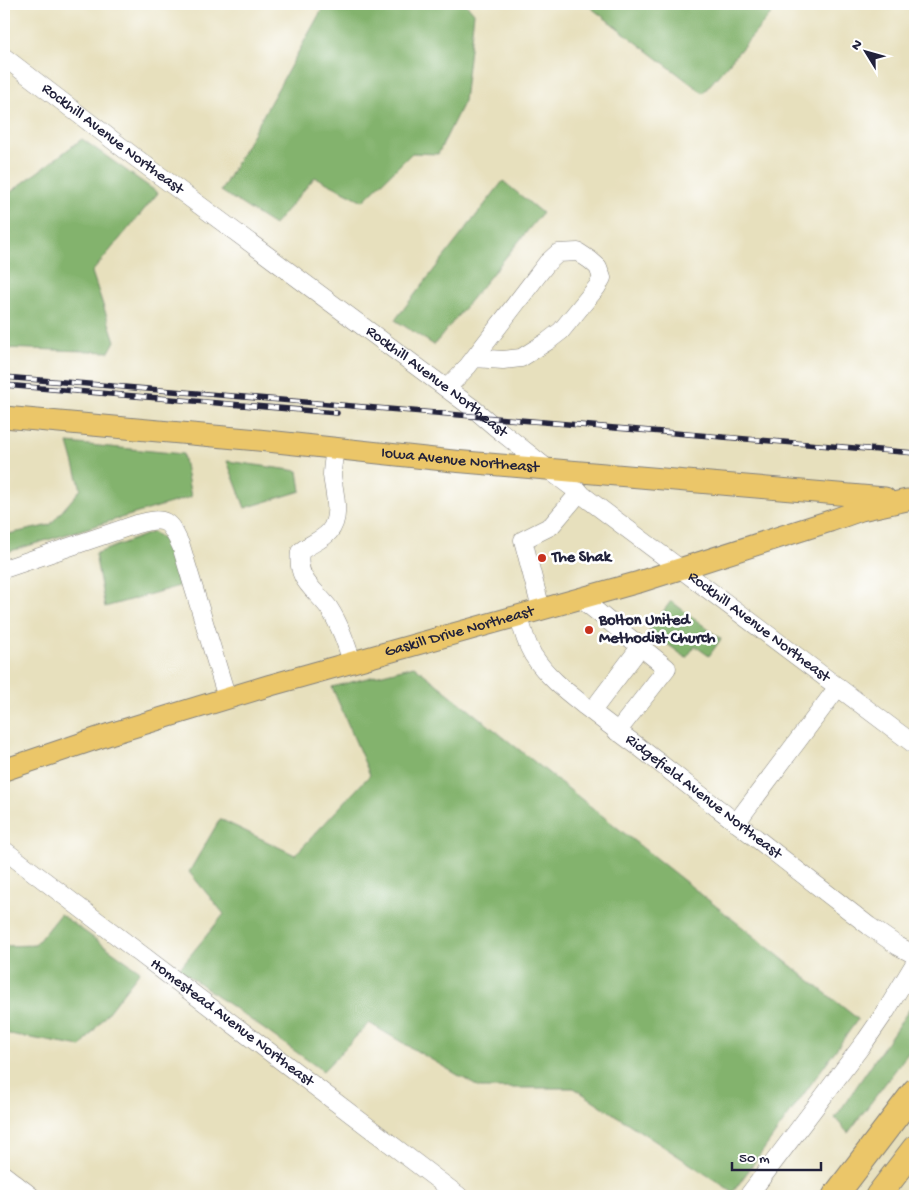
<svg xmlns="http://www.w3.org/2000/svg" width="919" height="1200" font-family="'Gochi Hand',sans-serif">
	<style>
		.forest { fill: #83b36d; stroke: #526a54 }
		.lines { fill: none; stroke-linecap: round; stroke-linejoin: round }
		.minor-casing { stroke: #84817c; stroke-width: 19 }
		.major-casing { stroke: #84817c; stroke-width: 23 }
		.highway-casing { stroke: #84817c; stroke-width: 27 }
		.minor { stroke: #fff; stroke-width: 18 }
		.major { stroke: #ebc669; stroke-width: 21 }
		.highway { stroke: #ebc669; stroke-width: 25 }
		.rail-casing { stroke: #22223b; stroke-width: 5.5 }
		.rail { stroke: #fff; stroke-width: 4; stroke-dasharray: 11; stroke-linecap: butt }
		.poi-dot { fill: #c8321e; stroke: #fff; stroke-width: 2 }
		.labels { text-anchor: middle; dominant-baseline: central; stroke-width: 5; stroke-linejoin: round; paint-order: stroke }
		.street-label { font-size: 16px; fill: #22223b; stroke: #fff }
		.poi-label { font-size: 16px; font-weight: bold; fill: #22223b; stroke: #fff; text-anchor: start }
	</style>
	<rect width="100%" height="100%" fill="#fff"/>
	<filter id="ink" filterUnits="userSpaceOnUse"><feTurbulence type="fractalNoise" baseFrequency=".02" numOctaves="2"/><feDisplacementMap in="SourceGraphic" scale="10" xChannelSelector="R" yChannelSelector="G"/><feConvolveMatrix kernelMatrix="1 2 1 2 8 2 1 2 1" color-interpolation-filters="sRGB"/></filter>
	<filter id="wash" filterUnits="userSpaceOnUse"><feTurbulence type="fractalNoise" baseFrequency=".0096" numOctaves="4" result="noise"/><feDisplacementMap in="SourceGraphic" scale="20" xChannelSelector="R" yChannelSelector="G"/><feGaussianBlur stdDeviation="1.12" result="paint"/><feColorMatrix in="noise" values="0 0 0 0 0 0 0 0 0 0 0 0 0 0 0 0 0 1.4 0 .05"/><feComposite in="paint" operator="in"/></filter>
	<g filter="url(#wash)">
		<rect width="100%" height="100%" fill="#e7e0bd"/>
		<!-- forest -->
		<path class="forest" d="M325,4H466L474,13L464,101L438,154L412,153L363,201L315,177L274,225L221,191Z
			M586,4H780L703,93Z
			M82,139L158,193L92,272L115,341L109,352L4,348V197Z
			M503,181L542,213L434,345L395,320Z
			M68,443L183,454L191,497L4,553V535L50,525L81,489Z
			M227,461L298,471L301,491L245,508Z
			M153,532L164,540L179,586L105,607L95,554Z
			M671,601L721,639L709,656L695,646L686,658L649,630Z
			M414,666L858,1019L733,1192L574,1088H480L369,1023L323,1071L179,969L224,914L189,872L220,819L295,855L370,775L332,687Z
			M60,914L140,971L81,1047L4,1033V946L35,945Z
			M915,1001V1044L848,1133L835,1118Z"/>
	</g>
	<g filter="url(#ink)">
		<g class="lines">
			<!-- minor casing -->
			<g class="minor-casing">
				<g id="minor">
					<path id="s1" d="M4,57L132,155L474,409L494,426L549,470L915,745"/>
					<path d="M447,388L468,366L547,263L558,253L578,252L590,260L598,267L602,278L597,287L561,331L548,341L521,358L503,360L475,358"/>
					<path d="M335,448C334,457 332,467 332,475C334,493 342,517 329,532C321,541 309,544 300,552C296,581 314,588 329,608C340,625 346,643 352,662"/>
					<path d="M4,569L137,524C166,516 169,520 181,546L227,698"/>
					<path d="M580,598L667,668L617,732"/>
					<path d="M541,609L523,540L551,526L580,492"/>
					<path id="s2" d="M519,615C522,629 526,643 533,655C547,677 567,692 586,707C604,721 621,734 639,747L869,926L898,946L915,955"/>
					<path d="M592,711L641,646"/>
					<path d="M736,823L838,687"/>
					<path id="s3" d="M4,850L459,1196"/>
					<path d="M4,1175L31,1196"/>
					<path d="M748,1196L866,1040L886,1011L915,963"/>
				</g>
			</g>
			<!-- major casing -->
			<g class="major-casing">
				<g id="major">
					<path id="s4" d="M4,417L258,440L453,461L885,498"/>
					<path id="s5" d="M4,770L110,734L271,685L639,582L830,521L861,510L907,500"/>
				</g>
			</g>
			<!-- highway casing -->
			<g class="highway-casing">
				<path id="highway" d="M835,1196L915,1091
					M878,1196L915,1148"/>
			</g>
			<!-- minor -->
			<use href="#minor" class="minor"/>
			<!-- major -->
			<use href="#major" class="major"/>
			<!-- highway -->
			<use href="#highway" class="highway"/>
			<!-- rail casing -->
			<g class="rail-casing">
				<path id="rail" d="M4,377L915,453
					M4,385L337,413"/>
			</g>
			<!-- rail -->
			<use href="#rail" class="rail"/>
		</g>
	</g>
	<!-- markers -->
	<g class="poi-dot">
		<circle cx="542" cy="558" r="5"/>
		<circle cx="589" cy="630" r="5"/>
	</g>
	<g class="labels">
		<!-- street labels -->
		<g class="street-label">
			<text stroke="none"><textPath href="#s1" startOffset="136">Rockhill Avenue Northeast</textPath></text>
			<text stroke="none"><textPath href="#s1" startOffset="541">Rockhill Avenue Northeast</textPath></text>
			<text stroke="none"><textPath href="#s4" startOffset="458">Iowa Avenue Northeast</textPath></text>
			<text stroke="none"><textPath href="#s1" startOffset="946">Rockhill Avenue Northeast</textPath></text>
			<text stroke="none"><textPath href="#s5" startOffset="476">Gaskill Drive Northeast</textPath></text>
			<text stroke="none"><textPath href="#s2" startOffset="265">Ridgefield Avenue Northeast</textPath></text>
			<text stroke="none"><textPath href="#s3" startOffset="286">Homestead Avenue Northeast</textPath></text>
		</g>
		<!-- poi labels -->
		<g class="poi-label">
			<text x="552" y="558">The Shak</text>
			<text x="599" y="621">Bolton United<tspan x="599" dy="18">Methodist Church</tspan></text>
		</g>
	</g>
	<!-- margin -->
	<rect width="919" height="1200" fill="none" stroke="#fff" stroke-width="20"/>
	<!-- north arrow -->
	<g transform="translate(866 52) rotate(307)" stroke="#ffffff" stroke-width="4" paint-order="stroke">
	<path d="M0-4L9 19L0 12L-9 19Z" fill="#22223b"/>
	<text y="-8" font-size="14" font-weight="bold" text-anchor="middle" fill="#22223b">N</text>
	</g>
	<!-- scale -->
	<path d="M732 1162v8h89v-8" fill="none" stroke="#22223b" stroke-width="2.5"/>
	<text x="739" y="1162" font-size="15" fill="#22223b" stroke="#ffffff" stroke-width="4" paint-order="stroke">50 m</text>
</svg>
